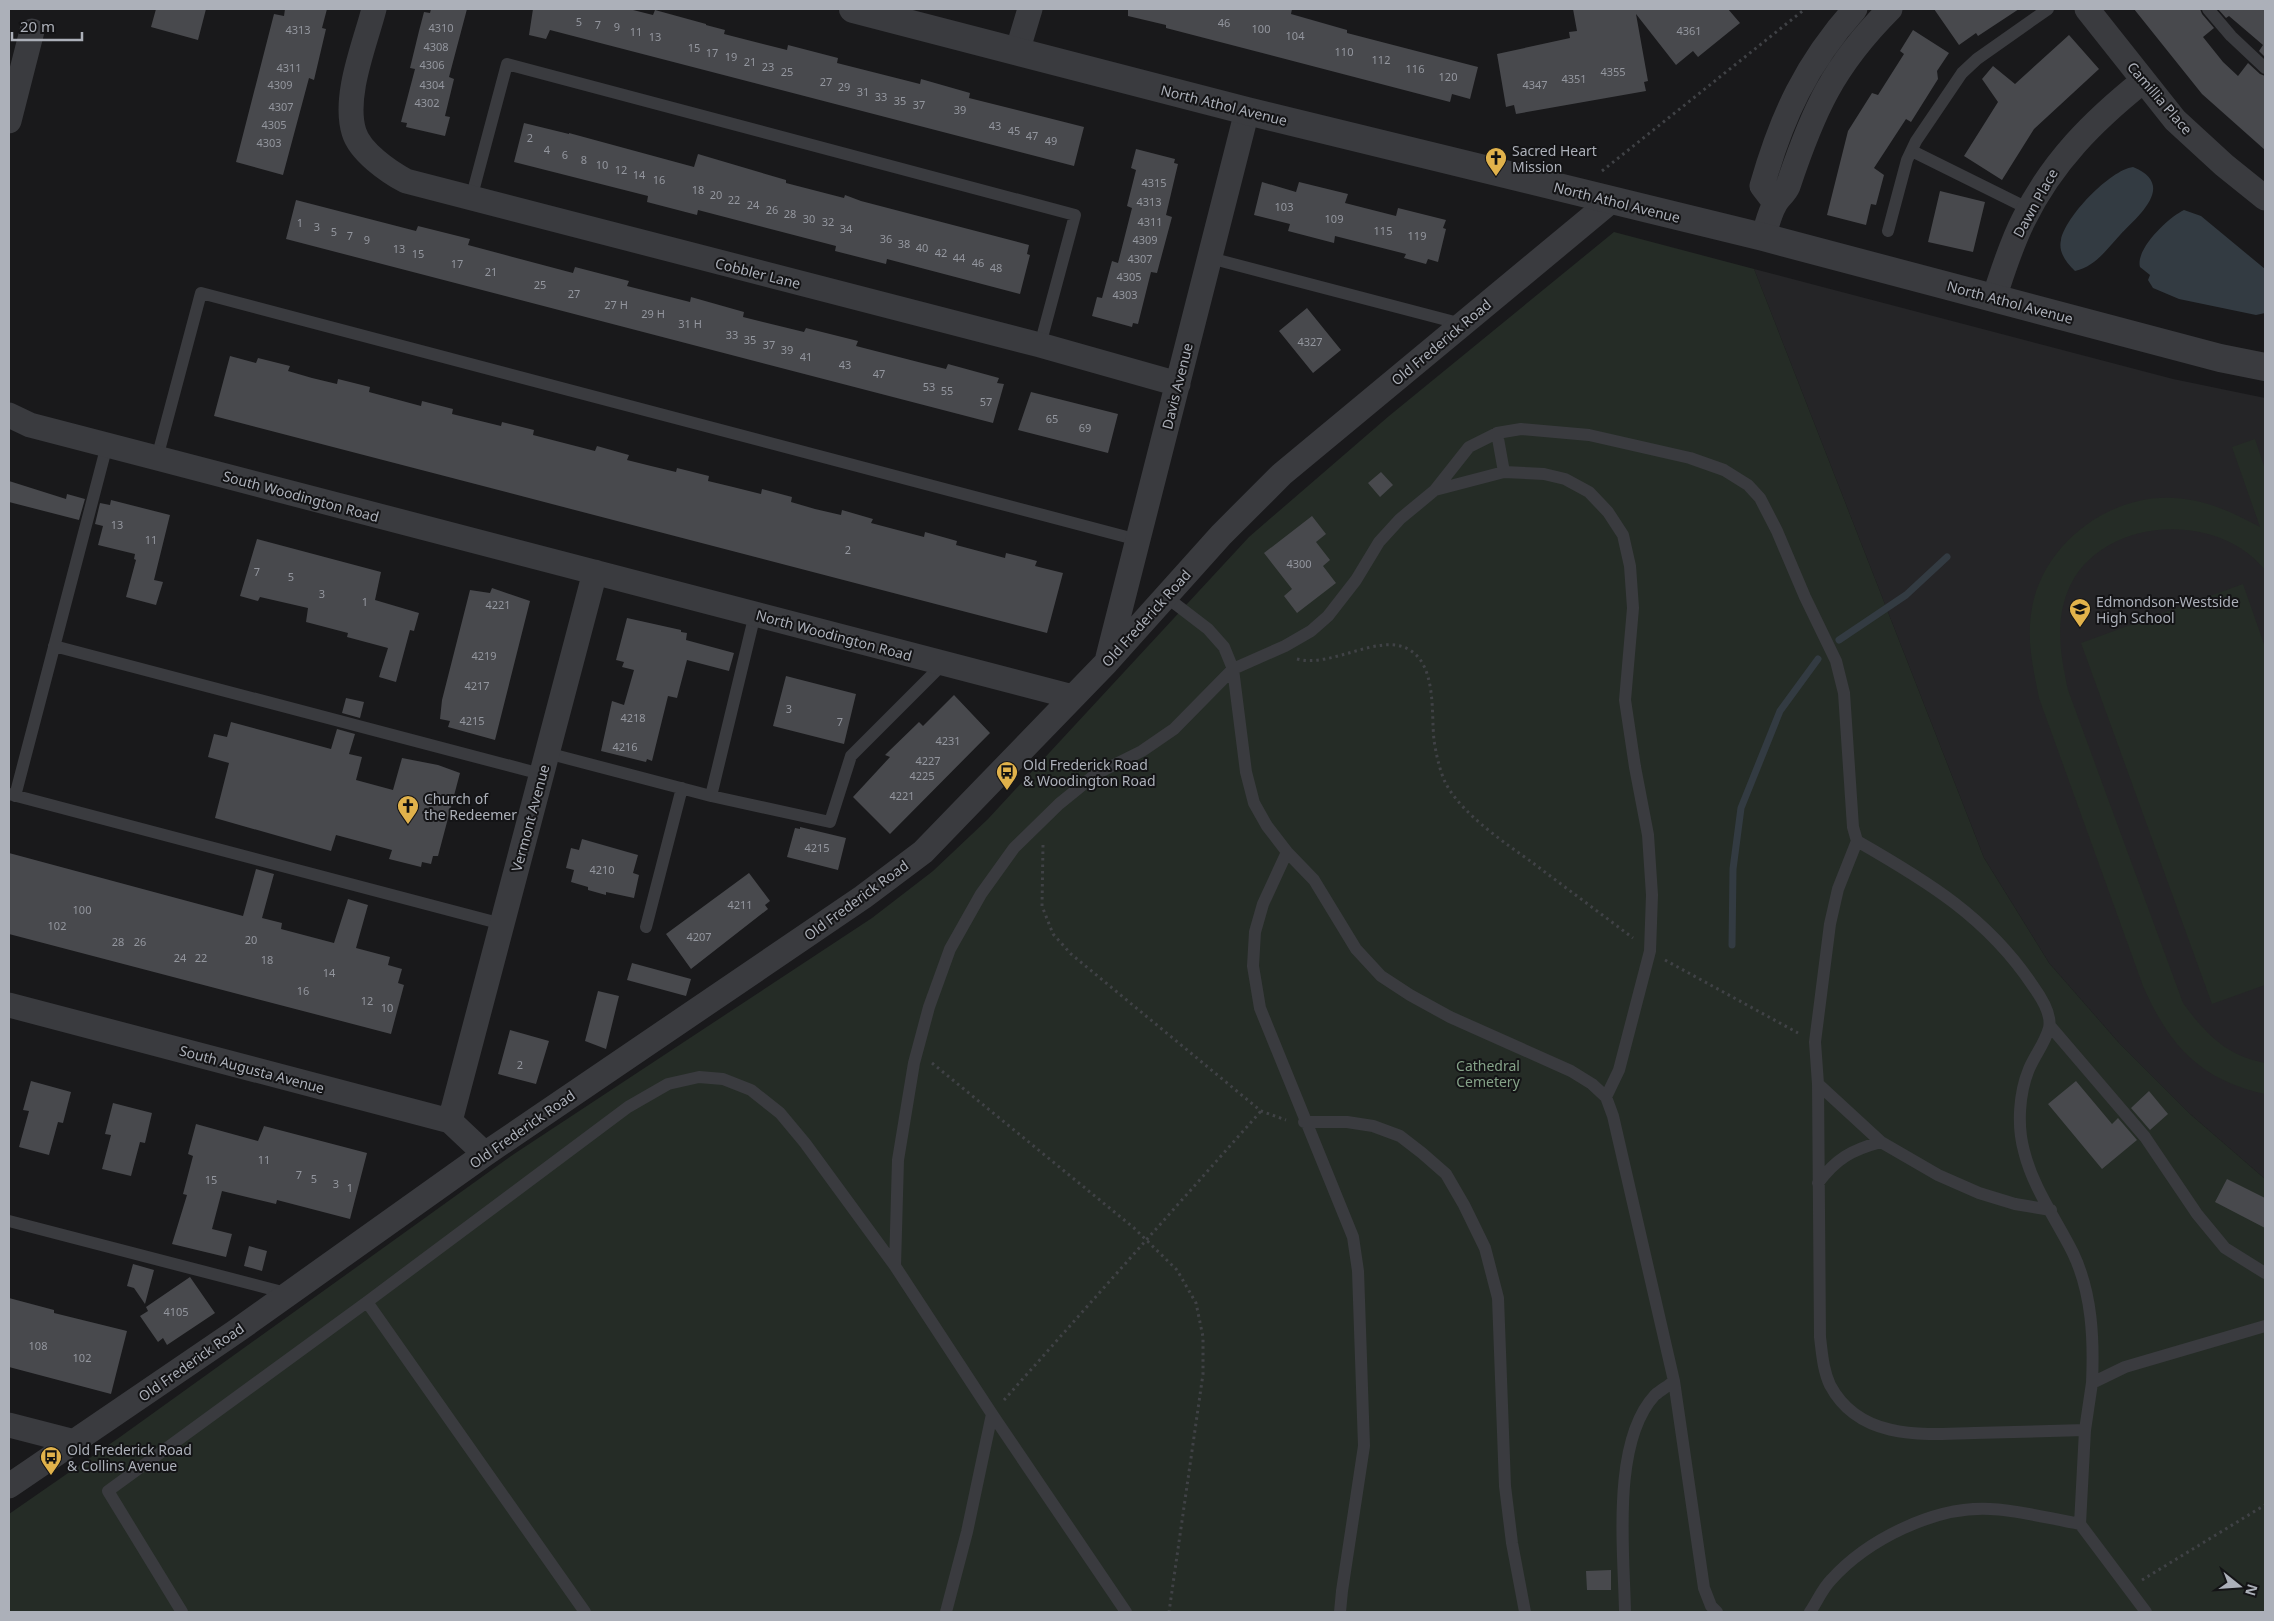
<svg xmlns="http://www.w3.org/2000/svg" width="2274" height="1621" font-family="'Noto Sans',sans-serif">
	<style>
		.built { fill: #252527 }
		.green { fill: #252c26 }
		.water { fill: #333b42 }
		.lines { fill: none; stroke-linecap: round; stroke-linejoin: round }
		.stream { stroke: #333b42; stroke-width: 7 }
		.building { fill: #48494d }
		.path { stroke: #404246; stroke-width: 3; stroke-dasharray: 2.5 4; stroke-linecap: butt }
		.service { stroke: #3a3b3f; stroke-width: 12 }
		.minor { stroke: #3a3b3f; stroke-width: 25 }
		.tertiary { stroke: #3a3b3f; stroke-width: 28 }
		.labels { text-anchor: middle; dominant-baseline: central; stroke-width: 4; stroke-linejoin: round; paint-order: stroke }
		.number-label { font-size: 11px; fill: #93969e }
		.street-label { font-size: 14px; fill: #acb0b9; stroke: #141416 }
		.poi-label { font-size: 14px; fill: #acb0b9; stroke: #141416; text-anchor: start }
		.park-label { font-size: 14px; fill: #85a288; stroke: #141416 }
	</style>
	<rect width="100%" height="100%" fill="#19191b"/>
	<!-- built -->
	<path class="built" d="M1754,269L2173,379L2265,398V1179L2190,1114L2119,1043L2049,963L1984,858Z"/>
	<!-- green -->
	<path class="green" d="M1614,232L1754,269L1984,858L2049,963L2119,1043L2190,1114L2265,1179V1612H9V1514L120,1437L514,1154L872,918L933,871L988,819L1249,537L1389,416Z
		M2255,439L2265,469V570C2217,509 2096,516 2067,593C2055,625 2061,657 2068,690L2183,1003C2206,1034 2225,1055 2265,1063V1094C2200,1080 2169,1045 2143,986L2039,698C2033,668 2026,639 2032,608C2043,544 2109,494 2174,498C2207,500 2232,512 2260,527L2232,447Z
		M2243,584L2265,647V985L2212,1004L2081,643Z"/>
	<!-- water -->
	<path class="water" d="M2133,167C2177,185 2138,216 2120,235C2106,250 2096,266 2075,271C2067,263 2058,253 2061,240C2065,217 2110,170 2133,167Z
		M2184,210L2201,216L2265,269V313L2256,315L2179,299L2153,288L2148,280L2150,275L2140,267C2135,249 2169,217 2184,210Z"/>
	<g class="lines">
		<!-- stream -->
		<path class="stream" d="M1839,640L1906,595L1947,557
			M1732,945L1733,869L1741,808L1780,711L1818,659"/>
	</g>
	<!-- building -->
	<path class="building" d="M156,9H206L198,40L151,27Z
		M285,9H327L322,28L326,29L314,80L309,78L283,175L236,162L274,14L284,16Z
		M431,9H467L449,77L454,79L445,116L450,117L445,136L406,127L407,123L401,122L415,69L410,68L419,31L424,12L430,13Z
		M533,9H629L653,15L655,10L706,24V25L725,30L724,34L787,50L788,45L838,58L837,63L920,84L921,79L970,93L969,98L1084,127L1074,166L550,30L546,39L529,35Z
		M1128,9H1292L1291,14L1347,30V33L1478,67L1470,99L1452,94L1450,102L1166,28V25L1128,16Z
		M1573,9H1728L1740,23L1698,57L1693,51L1676,65L1636,14L1648,81L1644,82L1646,91L1516,114L1514,105L1506,107L1497,54L1570,38L1569,32L1577,31Z
		M1934,9H2019L1978,36L1976,33L1959,45Z
		M2134,9H2200L2202,14L2214,28L2203,37L2223,62L2238,76L2248,63L2260,74L2265,76V150L2202,94Z
		M2218,9H2265V57L2259,51L2263,45L2229,16L2226,18Z
		M1913,30L1949,53L1937,71L1938,79L1911,122L1906,119L1874,168L1884,175L1876,205L1871,204L1866,225L1827,215L1848,131L1872,93L1878,95L1904,54L1900,51Z
		M2069,35L2099,69L2034,129L2002,180L1964,156L1998,102L1982,79L1993,66L2015,84Z
		M524,123L569,134V133L694,167L698,154L786,180V183L844,198L845,195L861,201L1029,245L1027,254L1030,255L1020,294L887,259L886,264L835,251L836,246L698,210L697,215L647,202L648,196L514,162Z
		M1136,149L1175,159L1174,163L1178,164L1166,215L1172,217L1157,273L1151,272L1138,324L1133,323L1132,327L1092,316L1097,297L1102,298L1112,261L1118,263L1132,208L1127,206L1136,170L1131,168Z
		M1262,182L1296,192L1299,182L1348,194L1345,203L1396,216L1398,208L1446,220L1443,228L1446,229L1438,262L1428,259L1426,264L1404,258L1406,254L1335,236L1334,243L1288,231L1290,224L1254,215Z
		M1940,191L1985,202L1973,252L1928,242Z
		M296,200L416,231L418,226L470,239L468,245L573,273L575,267L629,281L627,286L690,302L691,297L744,312L743,317L804,332L806,328L858,341L856,346L926,364L946,369L948,364L999,378L997,383L1004,384L993,423L286,239Z
		M1307,308L1341,350L1313,373L1279,331Z
		M230,356L256,363L258,358L290,366L288,371L312,378L337,384L338,379L370,387L369,392L421,406L422,401L453,409L452,414L501,426L502,422L534,430L533,435L595,451L597,446L629,455L627,460L651,466L676,472L677,468L709,476L708,481L733,487L761,494L762,489L792,497L791,502L815,509L841,515L842,510L873,519L871,523L924,537L925,532L957,541L956,545L1005,558L1006,553L1037,561L1035,566L1063,573L1047,633L214,416Z
		M1031,392L1118,414L1108,453L1018,430Z
		M1381,472L1393,485L1380,497L1368,483Z
		M9,481L66,499L67,494L85,499L79,520L9,502Z
		M111,500L170,515L154,580L163,582L156,605L126,597L136,560L134,559L135,554L98,545L103,526L95,524L100,503L110,505Z
		M1312,516L1326,534L1316,542L1330,560L1323,566L1336,583L1297,613L1284,596L1292,589L1264,553Z
		M257,539L381,572L375,600L419,613L414,631L410,630L396,682L379,677L388,648L347,637L348,633L306,622L308,608L260,597L258,601L240,596Z
		M492,588L530,601L495,740L448,727L450,721L440,719L442,700L470,590L490,593Z
		M627,618L681,630V632L687,633L686,640L734,653L729,671L687,660L677,698L668,696L652,761L647,759L646,762L601,751L612,701L624,705L634,670L622,667L624,662L616,660Z
		M786,676L856,694L844,744L773,726Z
		M954,695L990,733L890,834L853,797L890,757L885,755L919,722L923,726Z
		M346,698L364,702L360,718L342,713Z
		M231,722L331,749L337,729L355,734L349,754L362,757L356,780L393,790L402,758L438,765L460,773L438,856H433L431,864L422,862L421,867L389,859L392,850L336,835L331,851L215,818L229,763L208,757L214,734L227,737Z
		M800,827L846,838L838,870L787,857L795,828L800,829Z
		M582,839L638,855L633,873L639,875L634,898L606,892V895L588,890V887L571,882L574,870L566,868L571,848L579,850Z
		M9,853L243,916L256,869L274,874L262,918L282,923L281,929L334,943L348,899L368,905L356,948L390,957L388,965L402,969L398,983L404,985L391,1034L9,934Z
		M749,873L770,901L765,905L768,909L691,969L666,934Z
		M632,963L691,979L686,996L627,980Z
		M598,991L619,996L606,1049L585,1041Z
		M510,1030L549,1041L536,1084L498,1074Z
		M31,1081L71,1092L63,1123L58,1122L49,1155L19,1147L29,1111L23,1110Z
		M2076,1081L2112,1124L2118,1118L2137,1140L2102,1169L2048,1104Z
		M2149,1091L2168,1114L2150,1130L2131,1108Z
		M113,1103L152,1113L145,1143L140,1142L131,1176L102,1169L111,1135L105,1134Z
		M196,1124L258,1141L264,1126L367,1153L350,1219L277,1200L276,1204L222,1191L212,1229L232,1234L226,1257L172,1244L187,1195L183,1194L193,1156L188,1154Z
		M2227,1179L2265,1198V1228L2215,1202Z
		M249,1246L267,1251L262,1271L244,1266Z
		M133,1264L154,1270L145,1304L134,1288L127,1286Z
		M190,1277L215,1313L167,1345L163,1338L158,1342L140,1316L148,1311L146,1307Z
		M9,1298L54,1310V1313L127,1331L111,1394L9,1367Z
		M1611,1570V1590H1587L1586,1571Z"/>
	<g class="lines">
		<!-- path -->
		<path class="path" d="M1602,171L1805,9
			M1297,659C1332,668 1378,633 1408,649C1437,664 1431,714 1434,740C1436,754 1440,772 1446,784C1463,815 1505,843 1533,863C1566,888 1600,913 1633,938
			M1043,845L1042,906L1053,934L1071,954L1261,1111L1286,1120
			M1665,960L1798,1033
			M932,1063L1134,1228L1177,1270L1196,1303L1203,1337V1374L1169,1612
			M1004,1400L1261,1111
			M2142,1580L2265,1505"/>
		<!-- service -->
		<path class="service" d="M2208,9L2231,36L2265,68
			M1912,151L2029,209
			M471,199L507,64L1075,215L1040,345
			M1888,231L1907,160L1916,141L1962,73L1977,59L2048,9
			M1210,258L1462,324
			M1497,433L1504,472
			M157,458L201,293L1138,540
			M1435,490L1504,472L1544,474L1565,479L1589,492L1608,512L1623,535L1630,566L1633,608L1625,700L1635,767L1648,835L1652,895L1650,951L1619,1070L1606,1097L1613,1116L1674,1381L1704,1588L1711,1606L1717,1612
			M1165,596L1208,629L1224,647L1233,669L1246,772L1254,803L1267,826L1287,852L1314,880L1356,949L1381,976L1410,995L1450,1017L1571,1071L1592,1084L1606,1097
			M54,646L541,774
			M547,753L711,796L830,822L851,756L944,663
			M9,794L502,924
			M15,796L107,445
			M711,796L755,614
			M1857,841C1927,881 1988,918 2033,986C2041,997 2052,1015 2049,1028C2045,1043 2035,1055 2029,1069C2019,1093 2017,1126 2024,1151C2033,1188 2056,1219 2073,1253C2092,1293 2094,1339 2092,1383
			M1287,852L1263,904L1255,932L1253,966L1260,1008L1353,1237L1358,1271L1364,1446L1342,1591L1340,1612
			M646,927L682,788
			M2050,1026L2145,1137L2197,1214L2225,1248L2265,1273
			M1818,1084L1881,1142L1938,1175L1979,1193L2015,1204L2051,1210
			M1304,1122H1347L1373,1126L1400,1136L1422,1153L1446,1174L1464,1205L1485,1248L1498,1298L1505,1486L1512,1543L1525,1612
			M1818,1183C1836,1159 1851,1150 1881,1142
			M9,1221L290,1294
			M367,1302L585,1612
			M992,1414L1126,1612
			M182,1612L108,1491L367,1302L628,1107L668,1084L699,1077L723,1079L751,1090L780,1113L805,1143L895,1266
			M946,1612L967,1532L992,1414L895,1266L898,1160L914,1063L929,1007L950,949L981,894L1014,848L1059,804L1096,774L1142,751L1174,729L1233,669L1285,646L1311,631L1328,616L1356,580L1379,542L1400,519L1435,490L1469,447L1497,433L1521,429L1589,435L1690,458L1724,470L1748,485L1760,498L1777,531L1805,597L1836,661L1844,693L1853,827L1857,841L1838,889L1830,924L1815,1042L1818,1084L1820,1337C1822,1353 1823,1370 1830,1385C1859,1440 1922,1435 1974,1433C2011,1432 2048,1431 2085,1430
			M1625,1612C1624,1552 1611,1442 1655,1395C1661,1390 1668,1386 1674,1381
			M1810,1612C1817,1602 1822,1589 1831,1580C1867,1540 1934,1506 1990,1509C2019,1510 2051,1519 2080,1524
			M2146,1612L2080,1524L2085,1430L2092,1383L2125,1367L2265,1326"/>
		<!-- minor -->
		<path class="minor" d="M374,9C365,44 343,96 354,132C360,152 389,172 406,181L1040,345L1178,384
			M2087,9L2175,120L2224,165L2265,198
			M1017,52L1030,9
			M9,121L32,31
			M1775,203L1762,186C1782,116 1806,64 1855,9
			M1763,237C1767,226 1769,214 1775,204C1778,198 1785,193 1788,186C1813,111 1833,66 1890,9
			M1994,298C2003,271 2011,244 2024,219C2052,162 2093,121 2143,81
			M9,415L30,425L157,458L1073,697
			M1108,657L1247,111
			M9,1005L450,1121L485,1154
			M450,1121L595,572
			M9,1425L75,1442
			M9,1486L235,1332L485,1154L863,897L923,852L1107,662L1221,535L1282,474L1611,201"/>
		<!-- tertiary -->
		<path class="tertiary" d="M853,9L1247,111L1763,237L2220,358L2265,367"/>
	</g>
	<!-- icons -->
	<defs>
		<g id="church-pin" transform="scale(1.125)"><path d="M0 17L-7.5 6A9.5 9.5 0 1 1 7.5 6Z" fill="#e1b24b" stroke="#141416"/><path d="M-1.2-6h2.4v3.5h3.3v2.4h-3.3V6h-2.4V-.1h-3.3v-2.4h3.3Z" fill="#111"/></g>
		<g id="school-pin" transform="scale(1.125)"><path d="M0 17L-7.5 6A9.5 9.5 0 1 1 7.5 6Z" fill="#e1b24b" stroke="#141416"/><path d="M0-5L7-2L0 1L-7-2ZM-4 1L0 2.5L4 1V4Q0 6-4 4Z" fill="#111"/></g>
		<g id="bus-pin" transform="scale(1.125)"><path d="M0 17L-7.5 6A9.5 9.5 0 1 1 7.5 6Z" fill="#e1b24b" stroke="#141416"/><path d="M-5-6H5V4H4V6H2V4H-2V6H-4V4H-5ZM-3.5-4V0h7V-4ZM-3.5 1.2v1.5H-2V1.2ZM2 1.2v1.5H3.5V1.2Z" fill="#111"/></g>
	</defs>
	<g fill-rule="evenodd">
		<use href="#church-pin" x="1496" y="158"/>
		<use href="#school-pin" x="2080" y="609"/>
		<use href="#bus-pin" x="1007" y="772"/>
		<use href="#church-pin" x="408" y="806"/>
		<use href="#bus-pin" x="51" y="1457"/>
	</g>
	<g class="labels">
		<!-- number labels -->
		<g class="number-label">
			<text x="579" y="21">5</text>
			<text x="1224" y="22">46</text>
			<text x="598" y="24">7</text>
			<text x="617" y="26">9</text>
			<text x="441" y="27">4310</text>
			<text x="1261" y="28">100</text>
			<text x="298" y="29">4313</text>
			<text x="1689" y="30">4361</text>
			<text x="636" y="31">11</text>
			<text x="1295" y="35">104</text>
			<text x="655" y="36">13</text>
			<text x="436" y="46">4308</text>
			<text x="694" y="47">15</text>
			<text x="1344" y="51">110</text>
			<text x="712" y="52">17</text>
			<text x="731" y="56">19</text>
			<text x="1381" y="59">112</text>
			<text x="750" y="61">21</text>
			<text x="432" y="64">4306</text>
			<text x="768" y="66">23</text>
			<text x="289" y="67">4311</text>
			<text x="1415" y="68">116</text>
			<text x="787" y="71">25</text>
			<text x="1613" y="71">4355</text>
			<text x="1448" y="76">120</text>
			<text x="1574" y="78">4351</text>
			<text x="826" y="81">27</text>
			<text x="280" y="84">4309</text>
			<text x="432" y="84">4304</text>
			<text x="1535" y="84">4347</text>
			<text x="844" y="86">29</text>
			<text x="863" y="91">31</text>
			<text x="881" y="96">33</text>
			<text x="900" y="100">35</text>
			<text x="427" y="102">4302</text>
			<text x="919" y="104">37</text>
			<text x="281" y="106">4307</text>
			<text x="960" y="109">39</text>
			<text x="274" y="124">4305</text>
			<text x="995" y="125">43</text>
			<text x="1014" y="130">45</text>
			<text x="1032" y="135">47</text>
			<text x="530" y="137">2</text>
			<text x="1051" y="140">49</text>
			<text x="269" y="142">4303</text>
			<text x="547" y="149">4</text>
			<text x="565" y="154">6</text>
			<text x="584" y="159">8</text>
			<text x="602" y="164">10</text>
			<text x="621" y="169">12</text>
			<text x="639" y="174">14</text>
			<text x="659" y="179">16</text>
			<text x="1154" y="182">4315</text>
			<text x="698" y="189">18</text>
			<text x="716" y="194">20</text>
			<text x="734" y="199">22</text>
			<text x="1149" y="201">4313</text>
			<text x="753" y="204">24</text>
			<text x="1284" y="206">103</text>
			<text x="772" y="209">26</text>
			<text x="790" y="213">28</text>
			<text x="809" y="218">30</text>
			<text x="1334" y="218">109</text>
			<text x="828" y="221">32</text>
			<text x="1150" y="221">4311</text>
			<text x="300" y="222">1</text>
			<text x="317" y="226">3</text>
			<text x="846" y="228">34</text>
			<text x="1383" y="230">115</text>
			<text x="334" y="231">5</text>
			<text x="350" y="235">7</text>
			<text x="1417" y="235">119</text>
			<text x="886" y="238">36</text>
			<text x="367" y="239">9</text>
			<text x="1145" y="239">4309</text>
			<text x="904" y="243">38</text>
			<text x="922" y="247">40</text>
			<text x="399" y="248">13</text>
			<text x="941" y="252">42</text>
			<text x="418" y="253">15</text>
			<text x="959" y="257">44</text>
			<text x="1140" y="258">4307</text>
			<text x="978" y="262">46</text>
			<text x="457" y="263">17</text>
			<text x="996" y="267">48</text>
			<text x="491" y="271">21</text>
			<text x="1129" y="276">4305</text>
			<text x="540" y="284">25</text>
			<text x="574" y="293">27</text>
			<text x="1125" y="294">4303</text>
			<text x="616" y="304">27 H</text>
			<text x="653" y="313">29 H</text>
			<text x="690" y="323">31 H</text>
			<text x="732" y="334">33</text>
			<text x="750" y="339">35</text>
			<text x="1310" y="341">4327</text>
			<text x="769" y="344">37</text>
			<text x="787" y="349">39</text>
			<text x="806" y="356">41</text>
			<text x="845" y="364">43</text>
			<text x="879" y="373">47</text>
			<text x="929" y="386">53</text>
			<text x="947" y="390">55</text>
			<text x="986" y="401">57</text>
			<text x="1052" y="418">65</text>
			<text x="1085" y="427">69</text>
			<text x="117" y="524">13</text>
			<text x="151" y="539">11</text>
			<text x="848" y="549">2</text>
			<text x="1299" y="563">4300</text>
			<text x="257" y="571">7</text>
			<text x="291" y="576">5</text>
			<text x="322" y="593">3</text>
			<text x="365" y="601">1</text>
			<text x="498" y="604">4221</text>
			<text x="484" y="655">4219</text>
			<text x="477" y="685">4217</text>
			<text x="789" y="708">3</text>
			<text x="633" y="717">4218</text>
			<text x="472" y="720">4215</text>
			<text x="840" y="721">7</text>
			<text x="948" y="740">4231</text>
			<text x="625" y="746">4216</text>
			<text x="928" y="760">4227</text>
			<text x="922" y="775">4225</text>
			<text x="902" y="795">4221</text>
			<text x="817" y="847">4215</text>
			<text x="602" y="869">4210</text>
			<text x="740" y="904">4211</text>
			<text x="82" y="909">100</text>
			<text x="57" y="925">102</text>
			<text x="699" y="936">4207</text>
			<text x="251" y="939">20</text>
			<text x="118" y="941">28</text>
			<text x="140" y="941">26</text>
			<text x="180" y="957">24</text>
			<text x="201" y="957">22</text>
			<text x="267" y="959">18</text>
			<text x="329" y="972">14</text>
			<text x="303" y="990">16</text>
			<text x="367" y="1000">12</text>
			<text x="387" y="1007">10</text>
			<text x="520" y="1064">2</text>
			<text x="264" y="1159">11</text>
			<text x="299" y="1174">7</text>
			<text x="314" y="1178">5</text>
			<text x="211" y="1179">15</text>
			<text x="336" y="1183">3</text>
			<text x="350" y="1187">1</text>
			<text x="176" y="1311">4105</text>
			<text x="38" y="1345">108</text>
			<text x="82" y="1357">102</text>
		</g>
		<!-- street labels -->
		<g class="street-label">
			<text transform="translate(2160 98) rotate(49)">Camillia Place</text>
			<text transform="translate(1224 105) rotate(14)">North Athol Avenue</text>
			<text transform="translate(1617 202) rotate(14)">North Athol Avenue</text>
			<text transform="translate(2035 203) rotate(-61)">Dawn Place</text>
			<text transform="translate(758 273) rotate(14)">Cobbler Lane</text>
			<text transform="translate(2010 302) rotate(15)">North Athol Avenue</text>
			<text transform="translate(1441 342) rotate(-40)">Old Frederick Road</text>
			<text transform="translate(1177 386) rotate(-76)">Davis Avenue</text>
			<text transform="translate(301 496) rotate(15)">South Woodington Road</text>
			<text transform="translate(1146 618) rotate(-48)">Old Frederick Road</text>
			<text transform="translate(834 635) rotate(15)">North Woodington Road</text>
			<text transform="translate(530 818) rotate(-75)">Vermont Avenue</text>
			<text transform="translate(856 900) rotate(-36)">Old Frederick Road</text>
			<text transform="translate(252 1069) rotate(15)">South Augusta Avenue</text>
			<text transform="translate(522 1129) rotate(-35)">Old Frederick Road</text>
			<text transform="translate(191 1362) rotate(-35)">Old Frederick Road</text>
		</g>
		<!-- poi labels -->
		<g class="poi-label">
			<text x="1512" y="150">Sacred Heart<tspan x="1512" dy="16">Mission</tspan></text>
			<text x="2096" y="601">Edmondson-Westside<tspan x="2096" dy="16">High School</tspan></text>
			<text x="1023" y="764">Old Frederick Road<tspan x="1023" dy="16">&amp; Woodington Road</tspan></text>
			<text x="424" y="798">Church of<tspan x="424" dy="16">the Redeemer</tspan></text>
			<text x="67" y="1449">Old Frederick Road<tspan x="67" dy="16">&amp; Collins Avenue</tspan></text>
		</g>
		<!-- park labels -->
		<g class="park-label">
			<text x="1488" y="1065">Cathedral<tspan x="1488" dy="16">Cemetery</tspan></text>
		</g>
	</g>
	<!-- border -->
	<rect width="2274" height="1621" fill="none" stroke="#acb0b9" stroke-width="20"/>
	<!-- north arrow -->
	<g transform="translate(2239 1586) rotate(107)" stroke="#141416" stroke-width="4" paint-order="stroke">
	<path d="M0-4L9 19L0 12L-9 19Z" fill="#acb0b9"/>
	<text y="-8" font-size="14" font-weight="bold" text-anchor="middle" fill="#acb0b9">N</text>
	</g>
	<!-- scale -->
	<path d="M12 32v8h70v-8" fill="none" stroke="#acb0b9" stroke-width="2.5"/>
	<text x="20" y="32" font-size="15" fill="#acb0b9" stroke="#141416" stroke-width="4" paint-order="stroke">20 m</text>
</svg>
